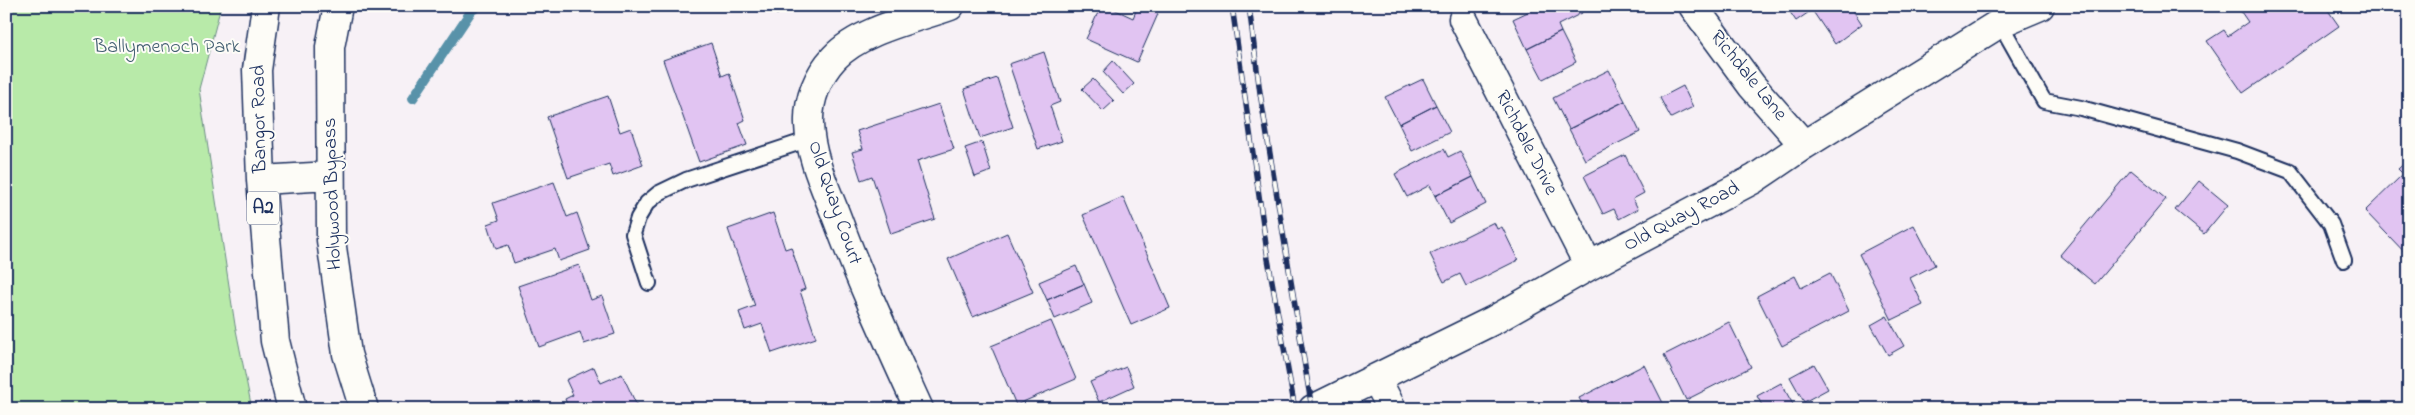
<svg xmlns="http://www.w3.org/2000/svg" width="2415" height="415" font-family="'Indie Flower',sans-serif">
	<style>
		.green { fill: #b8eaa9; stroke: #6a8c84 }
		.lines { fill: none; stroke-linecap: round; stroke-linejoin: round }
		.stream { stroke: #5992a9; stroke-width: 10 }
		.building { fill: #e1c4f2; stroke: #1b2f5e }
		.service-casing { stroke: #1b2f5e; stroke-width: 18 }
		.minor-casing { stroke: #1b2f5e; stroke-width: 31 }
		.trunk-casing { stroke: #1b2f5e; stroke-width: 31 }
		.service { stroke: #fdfcf7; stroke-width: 14 }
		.minor { stroke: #fdfcf7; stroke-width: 28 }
		.trunk { stroke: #fdfcf7; stroke-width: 28 }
		.rail-casing { stroke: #1b2f5e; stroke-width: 5.5 }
		.rail { stroke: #fdfcf7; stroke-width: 4; stroke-dasharray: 11; stroke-linecap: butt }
		.labels { text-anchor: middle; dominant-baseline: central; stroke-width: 4; stroke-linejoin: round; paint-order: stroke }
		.shield { fill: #fdfcf7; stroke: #5f6c8c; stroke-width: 1 }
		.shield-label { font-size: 19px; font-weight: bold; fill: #1b2f5e }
		.park-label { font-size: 20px; fill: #425e71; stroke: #fdfcf7 }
		.street-label { font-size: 20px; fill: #1b2f5e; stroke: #fdfcf7 }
	</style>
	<rect width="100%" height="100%" fill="#f7f1f6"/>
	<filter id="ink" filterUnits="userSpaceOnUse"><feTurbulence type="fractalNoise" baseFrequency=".02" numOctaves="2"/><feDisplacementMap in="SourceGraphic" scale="10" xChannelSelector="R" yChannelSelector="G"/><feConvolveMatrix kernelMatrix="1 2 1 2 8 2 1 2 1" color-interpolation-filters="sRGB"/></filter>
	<g filter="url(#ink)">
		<!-- green -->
		<path class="green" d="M6,6H221L199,89L235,325L252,409H6Z"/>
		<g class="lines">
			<!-- stream -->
			<path class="stream" d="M413,98L472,10L478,6"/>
		</g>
		<!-- building -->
		<path class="building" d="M768,6H786L777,15Z
			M1101,6H1107L1133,18L1138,6L1158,14L1137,62L1086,39Z
			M1531,6H1579L1582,13L1558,25L1561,32L1527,49L1513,19L1532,10Z
			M1786,6H1850L1862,24L1835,44L1812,10L1796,21Z
			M2244,6H2325L2339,26L2243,93L2207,41L2224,30L2228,36L2248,22L2239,9Z
			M1561,32L1576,62L1543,79L1527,49Z
			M711,43L722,76L729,73L745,120L739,123L747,145L699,162L663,60Z
			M1044,52L1060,102L1050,106L1062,141L1038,149L1009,64Z
			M1113,61L1134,84L1123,94L1103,72Z
			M1609,70L1625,101L1569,129L1553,98Z
			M997,78L1013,127L980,138L964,89Z
			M1093,79L1114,101L1103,111L1082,89Z
			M1423,79L1436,105L1399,124L1385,97Z
			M1683,86L1693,107L1671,118L1660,98Z
			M608,96L620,132L631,128L643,165L613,176L609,164L568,178L547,117Z
			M1625,101L1640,132L1585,160L1569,129Z
			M939,104L954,149L917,161L935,219L891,234L872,176L861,180L852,152L863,149L857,131Z
			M1436,105L1450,132L1412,151L1399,124Z
			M982,142L991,171L975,177L965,148Z
			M1444,149L1448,157L1460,151L1473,177L1435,196L1430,185L1407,197L1395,174Z
			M1625,155L1644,193L1633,199L1638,209L1619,219L1614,209L1603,214L1584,176Z
			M2409,159V257L2365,211L2403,174L2398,169Z
			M2131,170L2166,199L2095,284L2060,255Z
			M1473,177L1486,204L1449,223L1435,196Z
			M2199,181L2228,205L2204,234L2175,210Z
			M554,182L567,217L577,213L590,250L559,261L555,249L514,263L508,245L496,249L488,224L499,220L493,203Z
			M1123,197L1170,308L1131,325L1083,215Z
			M773,213L785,249L791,247L805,289L800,291L816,338L772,353L762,324L745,330L739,312L755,306L728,229Z
			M1494,222L1497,229L1502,227L1518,260L1466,286L1460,274L1444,282L1430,254Z
			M1914,225L1935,265L1910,278L1923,305L1892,320L1859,254Z
			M1007,233L1033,292L973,317L948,259Z
			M579,265L591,300L602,296L615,334L584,344L580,332L539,347L518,286Z
			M1076,266L1084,284L1047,300L1039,282Z
			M1830,273L1849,311L1782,346L1757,296L1795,276L1801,288Z
			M1084,284L1092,303L1055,319L1047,300Z
			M1887,316L1904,346L1888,355L1871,325Z
			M1051,321L1076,379L1016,405L991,346Z
			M1729,322L1751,367L1686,400L1664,355Z
			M1814,364L1828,389L1804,402L1790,377Z
			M1644,365L1666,409H1585L1579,398Z
			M594,367L601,383L622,374L638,408L569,409L565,399L573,395L566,380Z
			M1126,367L1134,386L1099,402L1090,382Z
			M1781,383L1795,408L1764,409L1757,396Z"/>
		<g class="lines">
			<!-- service casing -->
			<g class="service-casing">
				<path id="service" d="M2000,23L2044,101L2081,108L2237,151L2290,171L2331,224L2344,260
					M649,283L633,234L638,218L647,203L659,193L686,180L810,139"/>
			</g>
			<!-- minor casing -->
			<g class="minor-casing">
				<path id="minor" d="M1693,6L1752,86L1804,145
					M1463,19L1589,266
					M1376,378L1392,409
					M919,409C890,345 861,283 837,218C825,187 810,157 809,124C808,100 818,75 834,58C860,30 914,19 950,6
					M1313,409L1494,320L1589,266L1754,179L1804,145L2000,23L2040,6"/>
			</g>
			<!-- trunk casing -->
			<g class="trunk-casing">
				<path id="trunk" d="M266,6L257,70L261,180L275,341L292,409
					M338,6L330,47L331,240L347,354L364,409
					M261,180L330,176"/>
			</g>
			<!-- service -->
			<use href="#service" class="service"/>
			<!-- minor -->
			<use href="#minor" class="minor"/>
			<!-- trunk -->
			<use href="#trunk" class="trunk"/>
			<!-- rail casing -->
			<g class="rail-casing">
				<path id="rail" d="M1232,6L1268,259L1295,409
					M1249,6L1260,93L1312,409"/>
			</g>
			<!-- rail -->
			<use href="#rail" class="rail"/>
		</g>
	</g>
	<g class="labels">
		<!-- shield labels -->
		<rect class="shield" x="247" y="191.5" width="32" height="33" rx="4"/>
		<g class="shield-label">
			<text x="263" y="208">A2</text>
		</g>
		<!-- park labels -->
		<g class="park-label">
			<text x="167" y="47">Ballymenoch Park</text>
		</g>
		<!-- street labels -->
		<g class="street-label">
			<text transform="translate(1748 76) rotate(51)">Richdale Lane</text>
			<text transform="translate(260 119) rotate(-91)">Bangor Road</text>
			<text transform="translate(1526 143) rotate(63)">Richdale Drive</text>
			<text transform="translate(333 194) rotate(-92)">Holywood Bypass</text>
			<text transform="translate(834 203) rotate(71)">Old Quay Court</text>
			<text transform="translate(1682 217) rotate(-28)">Old Quay Road</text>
		</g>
	</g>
	<!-- margin -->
	<rect width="2415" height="415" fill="none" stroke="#fdfcf7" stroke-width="25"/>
	<rect x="12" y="12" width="2390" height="390" fill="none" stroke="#1b2f5e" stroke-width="2" filter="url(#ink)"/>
</svg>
